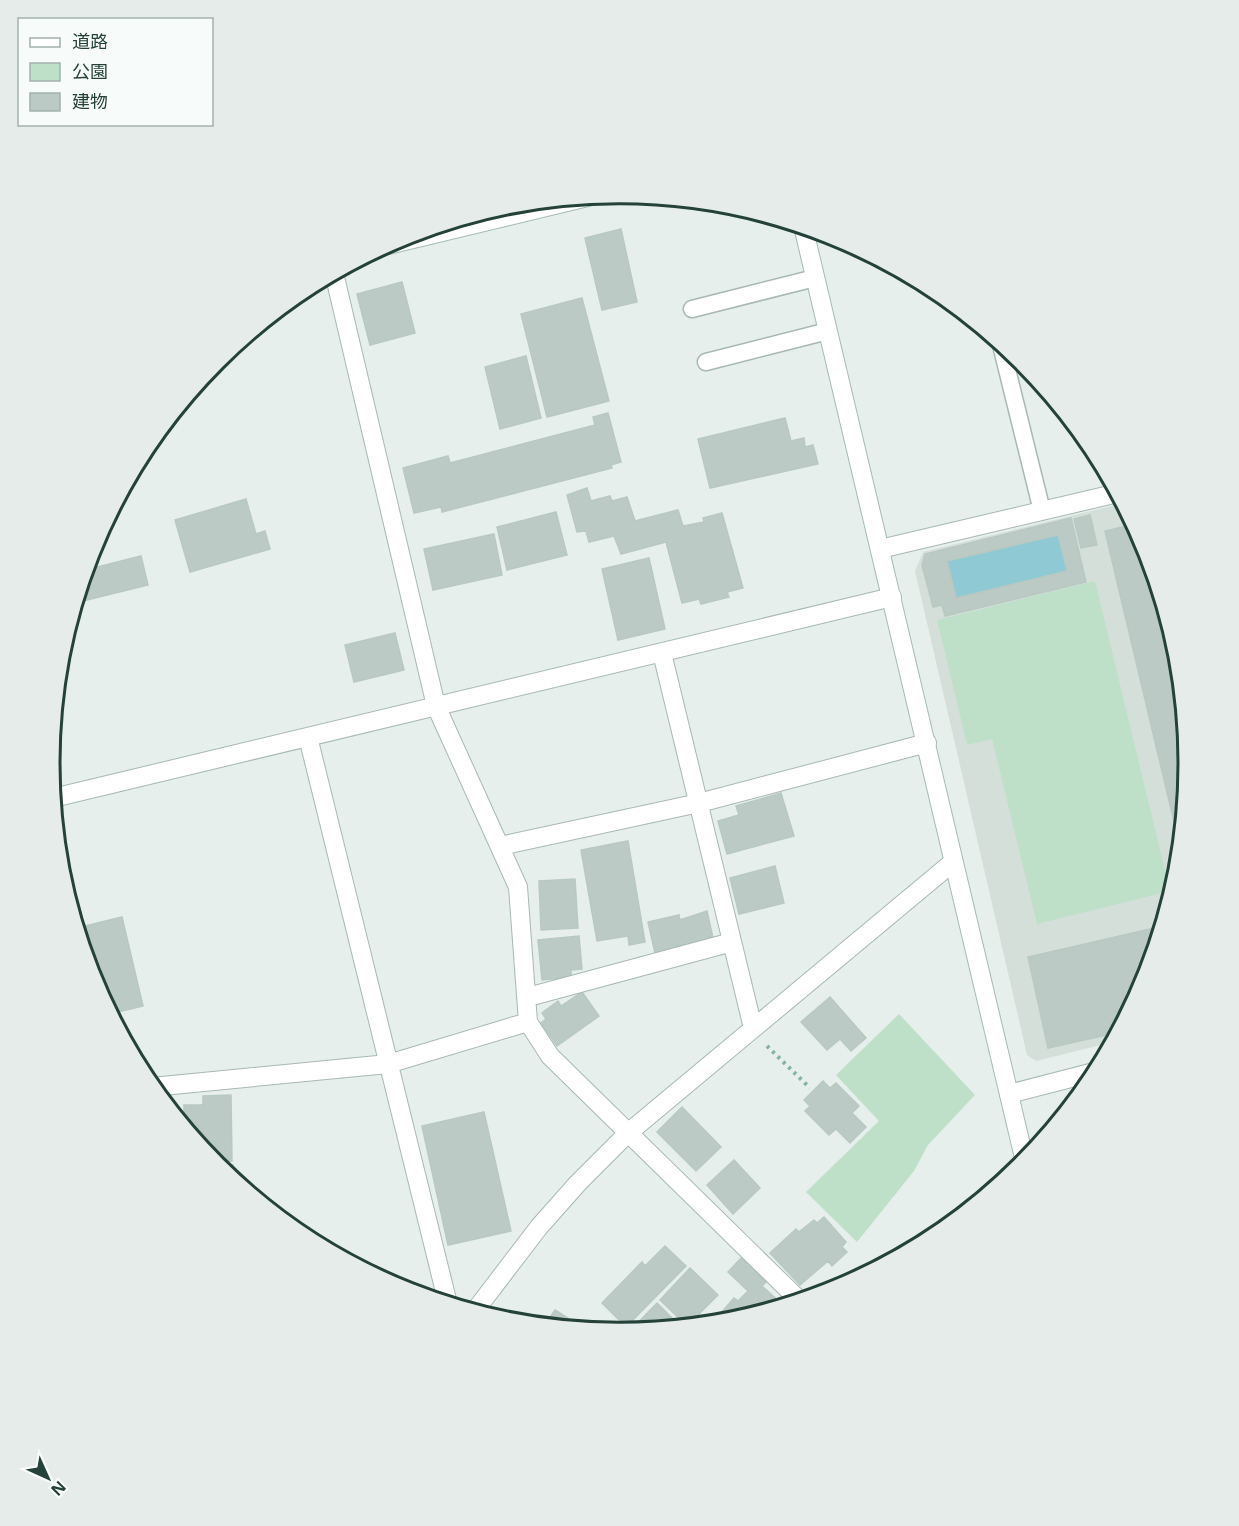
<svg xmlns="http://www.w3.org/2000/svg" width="1239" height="1526" font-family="'Noto Sans','Noto Sans JP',sans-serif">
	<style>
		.built { fill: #d4dfda }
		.green { fill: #bfe0c8 }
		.water { fill: #8ec9d4 }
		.building { fill: #bbcac4; stroke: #b8c9c2; stroke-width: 1.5; fill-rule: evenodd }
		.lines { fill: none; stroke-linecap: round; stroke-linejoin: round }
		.lane-casing { stroke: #a8b8b2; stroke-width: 19 }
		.street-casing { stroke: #a8b8b2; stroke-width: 20 }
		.secondary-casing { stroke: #a4bbb3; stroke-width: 20 }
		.path { stroke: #86b3a5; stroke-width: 4; stroke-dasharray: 3 4.5; stroke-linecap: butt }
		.lane { stroke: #fff; stroke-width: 16 }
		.street { stroke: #fff; stroke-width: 18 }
		.secondary { stroke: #fff; stroke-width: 18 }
		.rim { fill: none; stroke: #24423a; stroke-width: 3 }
	</style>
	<rect width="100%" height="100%" fill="#e6efeb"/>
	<!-- built -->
	<path class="built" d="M1124,503L1146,545L1179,652L1189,763L1178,875L1146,981L1113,1042L1036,1061L1027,1055L915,571L923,552Z"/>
	<!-- green -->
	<path class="green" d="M1095,581L1170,891L1037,924L992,739L967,745L937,620Z
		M899,1014L975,1095L928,1145L914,1171L857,1242L806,1192L879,1121L836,1075Z"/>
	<!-- water -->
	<path class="water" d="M1058,535L1067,571L956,598L947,561Z"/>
	<!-- building -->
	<path class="building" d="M621,229L637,302L602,310L585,238Z
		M402,282L415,333L370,345L357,294Z
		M582,298L609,401L547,417L521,314Z
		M526,356L541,418L500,429L485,367Z
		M608,413L621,462L611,465L612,468L442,512L441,507L414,513L403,468L448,456L450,463L595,425L593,417Z
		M785,418L791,441L804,438L805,447L813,445L818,464L710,488L698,439Z
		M587,488L591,501L610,496L612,501L627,497L635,521L678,510L683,526L704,522L703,518L722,513L743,588L727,592L729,597L701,604L699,599L682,603L666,542L621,554L614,536L589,542L586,531L577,532L567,495Z
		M246,499L256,534L265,531L270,549L190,572L175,520Z
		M556,512L567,555L507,570L497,527Z
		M1090,515L1097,545L1081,548L1074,519Z
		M1071,518L1086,582L945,616L942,605L933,607L922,565L925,554ZM1058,535L1067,571L956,598L947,561Z
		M1135,524L1146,545L1179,652L1189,763L1181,851L1105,531Z
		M494,534L502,575L433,590L424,549Z
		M141,556L148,585L75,603L85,570Z
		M649,558L665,629L618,640L602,569Z
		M395,633L404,670L354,682L345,645Z
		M781,793L794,836L727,854L718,821L739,815L736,806Z
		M628,841L645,942L629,945L628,936L597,941L581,850Z
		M775,866L784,903L739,914L730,878Z
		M575,879L578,928L541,930L539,881Z
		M707,911L713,938L655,953L648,922L679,915L680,920Z
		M122,917L143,1006L110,1014L93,981L77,928Z
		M1163,926L1146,981L1119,1032L1048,1048L1028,957Z
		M579,936L582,969L571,970V977L542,980L538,940Z
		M582,992L599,1016L557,1046L541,1023L546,1019L542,1013L558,1001L561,1006Z
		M830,997L866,1038L851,1051L840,1039L827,1050L801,1022Z
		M823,1081L830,1088L836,1083L859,1106L852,1113L866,1127L850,1143L836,1129L829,1135L805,1111L810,1106L804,1100Z
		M231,1095L232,1161L213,1162L184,1126V1105H203V1096Z
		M682,1107L721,1147L696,1171L657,1132Z
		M484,1112L511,1231L448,1245L422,1126Z
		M734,1160L760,1188L733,1214L707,1185Z
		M215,1165H233L232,1179L216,1166Z
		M824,1217L846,1242L842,1247L847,1252L832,1266L828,1261L800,1285L770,1253L796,1229L799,1232L814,1220L817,1223Z
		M295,1219V1231L282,1220Z
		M665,1246L686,1266L626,1327L602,1303L642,1262L645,1266Z
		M741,1258L766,1282L762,1286L784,1306L723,1323L726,1319L721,1313L734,1298L738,1301L748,1291L728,1272Z
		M690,1268L718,1295L687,1326L660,1300Z
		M657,1303L681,1327L629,1332Z
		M555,1310L586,1330L544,1326Z"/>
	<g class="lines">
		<!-- lane casing -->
		<g class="lane-casing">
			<path id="lane" d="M692,309L815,278
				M1000,341L1042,511
				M706,362L828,331"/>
		</g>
		<!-- street casing -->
		<g class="street-casing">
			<path id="street" d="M334,273L436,706L518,887L528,1022L550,1056L800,1301
				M880,549L1118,493
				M662,653L753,1028
				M308,737L448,1304
				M53,798L892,597
				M500,846L699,803L927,743
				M528,997L732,942
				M152,1087L388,1064L528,1022
				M1009,1094L1098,1071
				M474,1312L539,1227L578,1183L628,1133L953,862"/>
		</g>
		<!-- secondary casing -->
		<g class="secondary-casing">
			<path id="secondary" d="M803,226L1025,1162
				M384,246L596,195"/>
		</g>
		<!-- path -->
		<path class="path" d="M767,1046L810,1088"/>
		<!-- lane -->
		<use href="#lane" class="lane"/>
		<!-- street -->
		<use href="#street" class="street"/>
		<!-- secondary -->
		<use href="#secondary" class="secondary"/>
	</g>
	<!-- crop -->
	<path d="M0 0H1239V1526H0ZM60 763a559 559 0 1 1 1118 0a559 559 0 1 1-1118 0Z" fill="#e6ecea" fill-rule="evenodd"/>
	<path class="rim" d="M60 763a559 559 0 1 1 1118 0a559 559 0 1 1-1118 0Z"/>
	<!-- legend -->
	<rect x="18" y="18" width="195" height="108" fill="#f7fbf9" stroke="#a3b1ad" stroke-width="1.5"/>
	<rect x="30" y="38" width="30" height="9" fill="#ffffff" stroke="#a3b1ad" stroke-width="1.5"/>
	<text x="72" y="48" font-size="18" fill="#24423a">道路</text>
	<rect x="30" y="63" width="30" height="18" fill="#bfe0c8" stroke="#a3b1ad" stroke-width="1.5"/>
	<text x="72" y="78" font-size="18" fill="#24423a">公園</text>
	<rect x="30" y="93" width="30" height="18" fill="#bbcac4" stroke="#a3b1ad" stroke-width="1.5"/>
	<text x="72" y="108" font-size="18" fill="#24423a">建物</text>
	<!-- north arrow -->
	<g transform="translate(48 1478) rotate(135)" stroke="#f7fbf9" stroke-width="4.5" paint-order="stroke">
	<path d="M0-4.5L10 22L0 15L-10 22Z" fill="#24423a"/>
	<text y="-9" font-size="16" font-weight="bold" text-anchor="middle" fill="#24423a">N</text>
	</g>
</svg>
